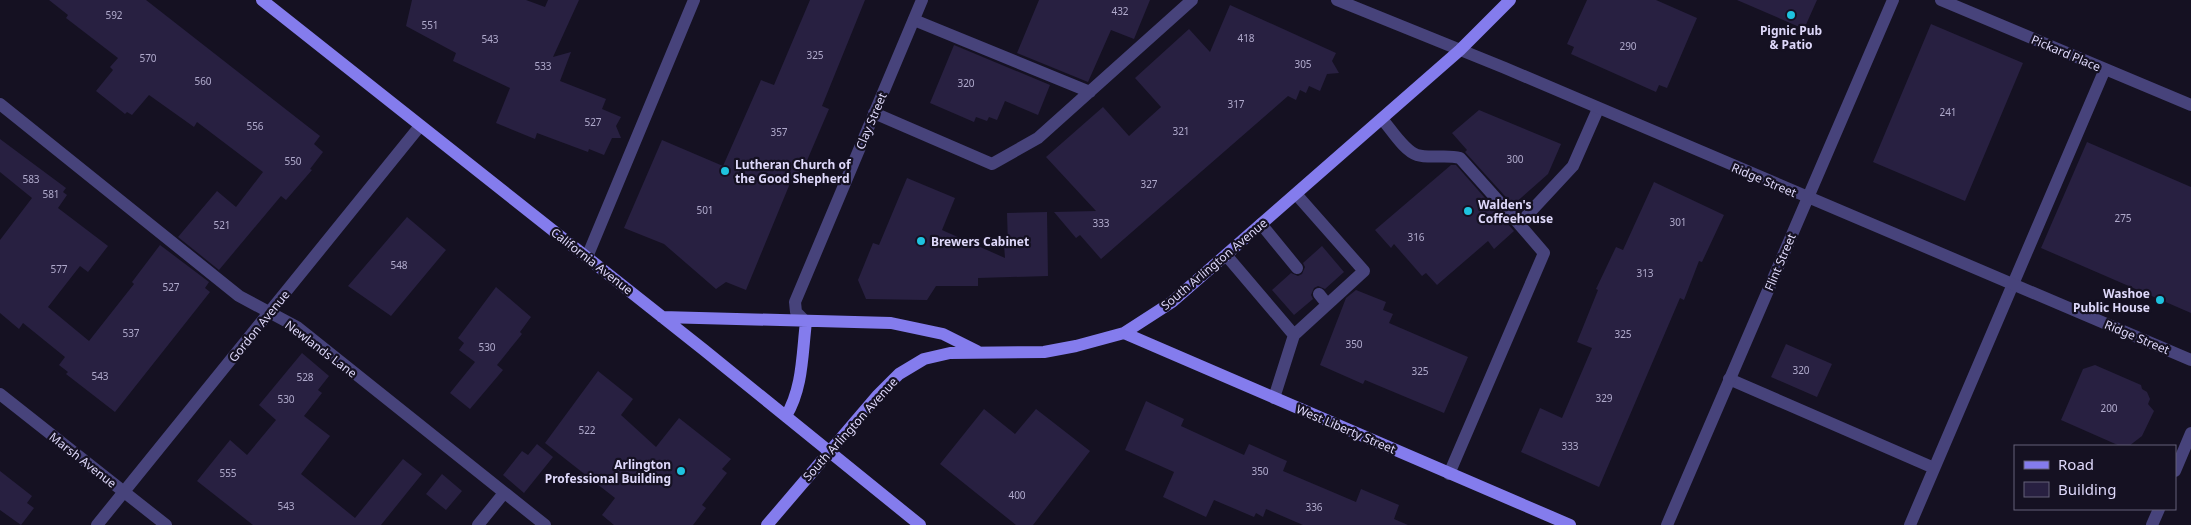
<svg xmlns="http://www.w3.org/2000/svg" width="2191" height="525" font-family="'Noto Sans',sans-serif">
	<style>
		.building { fill: #282041 }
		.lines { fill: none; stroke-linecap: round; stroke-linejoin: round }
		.lane { stroke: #47437b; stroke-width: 12 }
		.street { stroke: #47437b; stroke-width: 12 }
		.secondary { stroke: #847ced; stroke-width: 12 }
		.poi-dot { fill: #1ec3df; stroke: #151122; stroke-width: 2 }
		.labels { text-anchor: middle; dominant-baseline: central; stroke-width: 4.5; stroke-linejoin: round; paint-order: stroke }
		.number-label { font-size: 10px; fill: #b0aacc }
		.poi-label { font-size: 12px; font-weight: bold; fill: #ded8fa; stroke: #151122; text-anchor: start }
		.street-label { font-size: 12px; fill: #ded8fa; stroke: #151122 }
	</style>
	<rect width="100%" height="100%" fill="#151122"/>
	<!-- building -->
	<path class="building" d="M49,0H146L320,136L314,144L323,152L310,169L312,170L286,200L281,196L219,270L178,237L217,191L236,207L263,172L197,122L194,127L149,95L132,115L127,112L125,114L96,91L113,70L110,67L118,58L66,18L68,15Z
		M412,0H526L545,7L548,0H579L553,57L571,52L560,81L606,99L602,109L621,117L616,126L621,138H612L604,155L589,149L588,152L537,133L535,139L496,123L510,88L453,61L456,53L406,26Z
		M810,0H865L822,106L829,109L797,184L791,181L746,290L726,282L716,289L664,244L624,228L662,140L723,166L761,80L774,85Z
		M1039,0H1150L1134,39L1111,30L1088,82L1017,53Z
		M1587,0H1656L1697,18L1667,88L1659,85L1656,92L1571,54L1574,47L1567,44Z
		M1737,0H1817L1804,29Z
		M1230,5L1336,53L1332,61L1339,73L1327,74L1320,91L1309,86L1306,93L1300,90L1296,100L1288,96L1101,259L1080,235L1076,238L1054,212L1096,211L1046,157L1103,107L1129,136L1161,107L1135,78L1189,29L1210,52Z
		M1931,24L2023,63L1965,201L1873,162Z
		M954,45L1050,85L1038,115L1005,101L997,120L989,117L987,121L976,117L974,122L930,103Z
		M1479,110L1561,144L1548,174L1513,205L1465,152L1467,150L1452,133Z
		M0,139L66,188L63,192L67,195L58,208L108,246L88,272L80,266L48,307L89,341L134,284L132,282L160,245L209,282L205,288L210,292L115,412L66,374L68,372L59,365L65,357L23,323L19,329L0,313V240L32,198L0,172Z
		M2087,142L2191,187V313L2041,248Z
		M1451,165H1456L1514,231L1494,249L1488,241L1437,285L1426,273L1422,276L1394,244L1391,248L1375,230Z
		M907,178L955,198L942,230L1005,258L1004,244H1008L1007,213L1047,212L1048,276L978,278V286H936L927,300L866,299L858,280L873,243L879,245Z
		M1654,182L1724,215L1702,262L1699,261L1684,300L1680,298L1599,487L1521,452L1540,408L1562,418L1592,348L1577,342L1598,290L1596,289L1616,247L1623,250Z
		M407,217L446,250L391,316L348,286Z
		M1322,246L1344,272L1325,289L1318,286L1314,288L1311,295L1313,299L1294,315L1272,290L1291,273L1298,276L1302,274L1305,267L1303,263Z
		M496,287L531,317L520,332L522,334L497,365L503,370L470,409L450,393L475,362L459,350L464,343L458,338Z
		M1356,290L1386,302L1383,310L1393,314L1389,323L1468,357L1444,413L1365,380L1363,384L1320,365L1346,298Z
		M1786,344L1832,364L1817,397L1771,377Z
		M302,353L329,376L318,390L322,393L304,416L330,436L301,474L355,518L403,459L422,474L381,525H253L197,481L230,440L247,455L276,420L259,405Z
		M2095,365L2141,385L2142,389L2147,392L2150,399L2148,404L2154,411L2142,436L2129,446H2120L2061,420L2083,369Z
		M598,371L633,399L621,415L656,447L679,418L731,459L722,469L727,473L702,505L706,508L693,525H614L602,515L615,498L545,443Z
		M1146,401L1184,419L1181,426L1244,455L1249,444L1287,461L1283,471L1356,502L1361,489L1399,505L1394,519L1408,525H1303L1266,509L1263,517L1256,513L1254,517L1214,500L1206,517L1163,497L1174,472L1125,450Z
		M984,409L1015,434L1036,409L1090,451L1033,525H1016L940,464Z
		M537,444L553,457L524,493L503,475L522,451L528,455Z
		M0,471L32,496L27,503L34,508L21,525L0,510Z
		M442,474L462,491L446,510L426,494Z"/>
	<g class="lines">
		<!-- lane -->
		<path class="lane" d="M1941,0L2191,105
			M914,20L1090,92
			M0,104L239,296L297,327L545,525
			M874,113L992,164L1038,138L1192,0
			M1382,119C1391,129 1404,151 1417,155C1431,159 1446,154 1460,158L1519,224
			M1261,224L1297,268
			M1226,255L1294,335L1274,398
			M587,257L694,0
			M1319,294L1327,304
			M1294,335L1364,271L1296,194
			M1729,379L1934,468
			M1449,474L1544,253L1519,224L1573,166L1598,109
			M478,525L504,493
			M1910,525L2105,69"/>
		<!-- street -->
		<path class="street" d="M1337,0L1505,68L2191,360
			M806,322L796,312L795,302L922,0
			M0,394L166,525
			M2175,471L2191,433
			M97,525L420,126
			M1667,525L1893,0
			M2152,525L2159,509"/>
		<!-- secondary -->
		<path class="secondary" d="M262,0L704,350L920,525
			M662,317L891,323L943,334L977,351
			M1124,333L1570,525
			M786,416C803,388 802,354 806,322
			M767,525L878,395L899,374L924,359L950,353L1044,352L1076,346L1124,333L1172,302L1460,50L1510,0"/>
	</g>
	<!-- markers -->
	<g class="poi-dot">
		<circle cx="1791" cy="15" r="5"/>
		<circle cx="725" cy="171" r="5"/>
		<circle cx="1468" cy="211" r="5"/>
		<circle cx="921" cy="241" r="5"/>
		<circle cx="2160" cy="300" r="5"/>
		<circle cx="681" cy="471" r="5"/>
	</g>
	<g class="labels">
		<!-- number labels -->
		<g class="number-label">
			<text x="1120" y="11">432</text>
			<text x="114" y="15">592</text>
			<text x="430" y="25">551</text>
			<text x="1246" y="38">418</text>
			<text x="490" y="39">543</text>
			<text x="1628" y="46">290</text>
			<text x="815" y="55">325</text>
			<text x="148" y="58">570</text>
			<text x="1303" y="64">305</text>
			<text x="543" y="66">533</text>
			<text x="203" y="81">560</text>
			<text x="966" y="83">320</text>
			<text x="1236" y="104">317</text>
			<text x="1948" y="112">241</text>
			<text x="593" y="122">527</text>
			<text x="255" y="126">556</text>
			<text x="1181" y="131">321</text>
			<text x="779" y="132">357</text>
			<text x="1515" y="159">300</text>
			<text x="293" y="161">550</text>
			<text x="31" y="179">583</text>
			<text x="1149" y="184">327</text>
			<text x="51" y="194">581</text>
			<text x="705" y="210">501</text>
			<text x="2123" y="218">275</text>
			<text x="1678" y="222">301</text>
			<text x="1101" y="223">333</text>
			<text x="222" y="225">521</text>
			<text x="1416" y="237">316</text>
			<text x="399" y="265">548</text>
			<text x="59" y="269">577</text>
			<text x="1645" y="273">313</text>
			<text x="171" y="287">527</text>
			<text x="131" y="333">537</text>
			<text x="1623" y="334">325</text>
			<text x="1354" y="344">350</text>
			<text x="487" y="347">530</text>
			<text x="1801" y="370">320</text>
			<text x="1420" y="371">325</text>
			<text x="100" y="376">543</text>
			<text x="305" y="377">528</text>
			<text x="1604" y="398">329</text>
			<text x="286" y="399">530</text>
			<text x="2109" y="408">200</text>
			<text x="587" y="430">522</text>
			<text x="1570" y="446">333</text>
			<text x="1260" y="471">350</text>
			<text x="228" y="473">555</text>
			<text x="1017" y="495">400</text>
			<text x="286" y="506">543</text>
			<text x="1314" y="507">336</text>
		</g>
		<!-- poi labels -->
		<g class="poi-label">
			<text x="1791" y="30" text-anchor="middle">Pignic Pub<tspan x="1791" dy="14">&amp; Patio</tspan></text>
			<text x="735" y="164">Lutheran Church of<tspan x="735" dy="14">the Good Shepherd</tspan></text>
			<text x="1478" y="204">Walden's<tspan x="1478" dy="14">Coffeehouse</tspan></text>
			<text x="931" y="241">Brewers Cabinet</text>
			<text x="2150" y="293" text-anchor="end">Washoe<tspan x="2150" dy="14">Public House</tspan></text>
			<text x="671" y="464" text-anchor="end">Arlington<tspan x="671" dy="14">Professional Building</tspan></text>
		</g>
		<!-- street labels -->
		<g class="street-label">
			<text transform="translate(2066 53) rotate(23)">Pickard Place</text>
			<text transform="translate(871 121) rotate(-67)">Clay Street</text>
			<text transform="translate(1764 180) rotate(23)">Ridge Street</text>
			<text transform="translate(592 261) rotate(38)">California Avenue</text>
			<text transform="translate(1780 262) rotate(-67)">Flint Street</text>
			<text transform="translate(1214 264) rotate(-40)">South Arlington Avenue</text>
			<text transform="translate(259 326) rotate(-51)">Gordon Avenue</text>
			<text transform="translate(2137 337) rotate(23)">Ridge Street</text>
			<text transform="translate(321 349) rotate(37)">Newlands Lane</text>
			<text transform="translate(850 429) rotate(-48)">South Arlington Avenue</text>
			<text transform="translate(1346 429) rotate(23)">West Liberty Street</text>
			<text transform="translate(83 460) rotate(38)">Marsh Avenue</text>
		</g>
	</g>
	<!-- legend -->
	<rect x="2014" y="445" width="162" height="65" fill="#151122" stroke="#656178"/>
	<rect x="2024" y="461" width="25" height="8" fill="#847ced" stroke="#656178"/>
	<text x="2058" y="470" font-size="15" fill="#ded8fa">Road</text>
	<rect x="2024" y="482" width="25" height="15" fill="#282041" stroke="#656178"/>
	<text x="2058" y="495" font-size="15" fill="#ded8fa">Building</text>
</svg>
